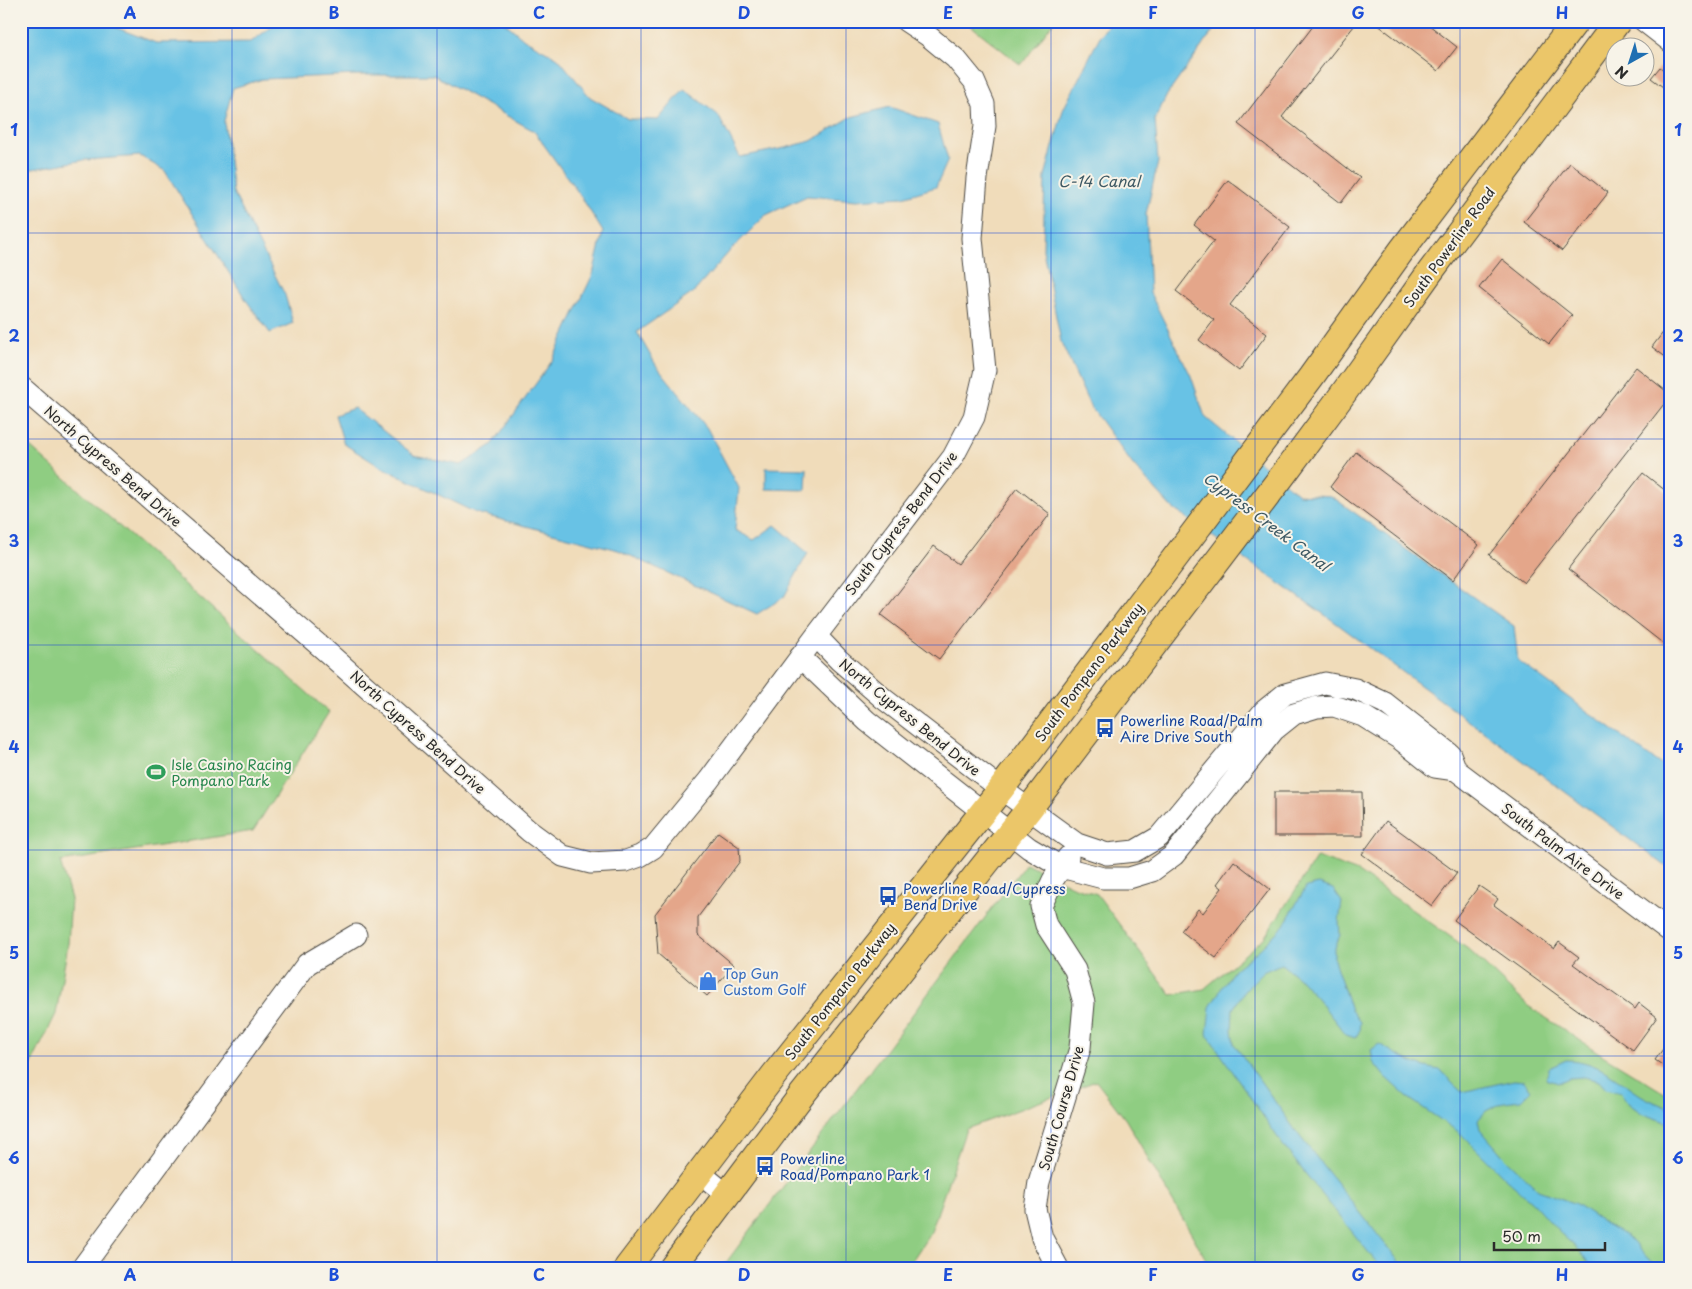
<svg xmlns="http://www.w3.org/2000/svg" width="1692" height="1289" font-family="'Playpen Sans',sans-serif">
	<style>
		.green { fill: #8fcd82; stroke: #5d7c56 }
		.water { fill: #67c2e5; stroke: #497688 }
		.building { fill: #e4a68a }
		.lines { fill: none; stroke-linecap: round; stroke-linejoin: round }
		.minor-casing { stroke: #494640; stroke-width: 23 }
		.major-casing { stroke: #494640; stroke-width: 28 }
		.minor { stroke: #fff; stroke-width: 21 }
		.major { stroke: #ebc669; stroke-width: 26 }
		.grid { fill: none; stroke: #1d4ed8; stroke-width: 1; stroke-opacity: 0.55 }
		.labels { text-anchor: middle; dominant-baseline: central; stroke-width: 4; stroke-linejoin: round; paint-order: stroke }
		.street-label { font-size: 14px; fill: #2b2b2b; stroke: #f7f3e8 }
		.transit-label { font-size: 14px; fill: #164399; stroke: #f7f3e8; text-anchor: start }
		.leisure-label { font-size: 14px; fill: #27864d; stroke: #f7f3e8; text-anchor: start }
		.shop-label { font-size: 14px; fill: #366cbe; stroke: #f7f3e8; text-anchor: start }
		.water-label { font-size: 15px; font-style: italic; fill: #3d5863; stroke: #f7f3e8 }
		.neatline { fill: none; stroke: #1d4ed8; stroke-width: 2 }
		.grid-label { font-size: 16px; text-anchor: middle; font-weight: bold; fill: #1d4ed8 }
	</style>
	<rect width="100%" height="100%" fill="#f7f3e8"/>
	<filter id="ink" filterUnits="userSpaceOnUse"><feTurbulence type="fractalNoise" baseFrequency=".02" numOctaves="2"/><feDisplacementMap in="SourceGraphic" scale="10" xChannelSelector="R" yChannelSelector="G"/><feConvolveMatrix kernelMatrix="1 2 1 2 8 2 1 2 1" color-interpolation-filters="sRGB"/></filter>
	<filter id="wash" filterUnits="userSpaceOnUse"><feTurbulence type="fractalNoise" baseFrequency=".0096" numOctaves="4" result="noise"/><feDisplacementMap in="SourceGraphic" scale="20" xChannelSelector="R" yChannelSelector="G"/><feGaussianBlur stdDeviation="1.12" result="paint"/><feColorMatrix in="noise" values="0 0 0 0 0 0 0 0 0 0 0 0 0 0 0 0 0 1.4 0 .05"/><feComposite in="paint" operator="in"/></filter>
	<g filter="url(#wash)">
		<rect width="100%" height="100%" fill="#f0dcba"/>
		<!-- green -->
		<path class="green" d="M965,21H1054L1021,65Z
			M21,439L329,712L253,831L60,862L71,899L68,944L56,1014L28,1071L21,1078Z
			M1317,857L1358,872L1468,949L1528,1006L1604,1056L1671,1097V1268H1211L1126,1120L1096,1081L966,1129L931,1232L907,1268H722L1026,863L1072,886L1097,894L1171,995L1204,989L1264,938Z"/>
		<!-- water -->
		<path class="water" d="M21,21H106L112,26L156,43L251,42L279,21H503L524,39L558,58L590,97L628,119L658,120L684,89L718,115L740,157L785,148L811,141L851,117L890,107L938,124L948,160L936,187L903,197L857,200L807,196L766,215L729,252L694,292L637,332L656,365L707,428L739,488L735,530L754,540L775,525L808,553L784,597L757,614L618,550L476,513L379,466L344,444L335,415L354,408L414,455L461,465L492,445L552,361L593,274L603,232L582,198L534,131L434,75H357L263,79L233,88L224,121L233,192L285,295L293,323L270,333L246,300L165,171L140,156L85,160L21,171Z
			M1111,21H1220L1167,95L1155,119L1158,162L1146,214L1150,293L1191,376L1205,417L1298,494L1331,496L1514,626L1518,661L1671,772V870L1332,620L1172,508L1133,465L1090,406L1061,342L1043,250L1045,176L1063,110L1100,36Z
			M766,468L807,469L806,490L766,489Z
			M1319,884L1333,889L1342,902L1339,921L1340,935L1334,950V960L1351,1010L1360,1022L1359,1032L1355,1038L1346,1035L1317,998L1298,977L1281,964L1263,972L1245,990L1233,1009L1232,1030L1234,1044L1298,1134L1404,1268H1381L1285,1148L1207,1034L1210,1007L1224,984L1235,969L1260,949L1284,925L1306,887Z
			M1379,1044C1398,1055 1418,1068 1441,1070L1453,1084L1462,1092L1514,1080L1524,1081L1531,1090L1521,1100L1504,1102L1486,1111L1478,1120L1480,1129L1504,1157L1538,1190L1576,1204L1611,1228L1627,1236L1657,1268H1592L1579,1250L1559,1232L1533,1203L1505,1178L1460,1133L1407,1097L1385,1077L1373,1062L1371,1050Z
			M1566,1060C1598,1060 1617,1080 1642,1096C1651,1101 1661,1105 1671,1109V1124L1643,1114L1629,1104L1621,1093L1606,1089L1599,1081L1584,1077L1569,1078L1558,1083L1546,1079L1549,1068Z"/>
		<g id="blocks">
			<!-- building -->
			<path class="building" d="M1317,21H1358L1282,117L1360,178L1341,203L1238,124Z
				M1373,21H1424L1457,47L1438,71Z
				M1660,67L1671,76V93L1651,78Z
				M1570,163L1608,193L1562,251L1524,222Z
				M1228,180L1290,227L1230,305L1267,334L1239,371L1199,340L1214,320L1176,291L1214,241L1194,225Z
				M1502,259L1572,315L1549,344L1479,288Z
				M1671,322V361L1652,347Z
				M1636,367L1671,395L1524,583L1489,555Z
				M1356,452L1479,545L1453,580L1330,487Z
				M1643,473L1671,495V637L1665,645L1568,569Z
				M1017,488L1050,514L939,659L881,615L934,546L958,564Z
				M1274,792H1362L1363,836H1274Z
				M1386,821L1457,873L1432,906L1362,854Z
				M718,832L739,847L740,861L698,917V935L734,965L707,996L658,954L655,914Z
				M1234,861L1270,889L1216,958L1181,931L1198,909L1203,913L1222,888L1217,884Z
				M1479,886L1498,899L1494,905L1554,949L1559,942L1579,957L1573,964L1635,1009L1639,1003L1657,1017L1633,1050L1454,920Z
				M1671,1038V1071L1655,1060Z"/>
		</g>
	</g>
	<g filter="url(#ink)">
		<use href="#blocks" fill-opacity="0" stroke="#494640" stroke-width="1"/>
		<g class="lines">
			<!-- minor casing -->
			<g class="minor-casing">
				<path id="minor" d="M1644,21L1671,42
					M21,387L328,653L529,831L563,856L591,863L626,861L640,856L653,848L709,780L816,636L953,457L974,417L985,370L972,238L977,178L985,126L984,104L974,81L956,59L927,35L906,21
					M816,636L839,660L884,699L1001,789L1077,844L1107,854L1135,851L1159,837L1264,711L1285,694L1325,683L1355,689L1385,703L1450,754L1456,770
					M800,657L867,721L1029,848L1061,867L1103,878H1129L1152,871L1174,855L1274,730L1294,714L1317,707L1334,706L1363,716L1400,739L1435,767L1456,770L1671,932
					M699,1172L727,1195
					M82,1268L307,964L356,935
					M1058,1268L1042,1238L1035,1209L1039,1182L1080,1048L1084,1003L1075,970L1046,925L1041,906L1053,880L1068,857"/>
			</g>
			<!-- major casing -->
			<g class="major-casing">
				<path id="major" d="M627,1268L774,1075L1001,789L1311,377L1402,250L1576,21
					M672,1268L801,1096L1029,809L1283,475L1340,398L1430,272L1618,21"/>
			</g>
			<!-- minor -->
			<use href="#minor" class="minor"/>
			<!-- major -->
			<use href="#major" class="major"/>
		</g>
	</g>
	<!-- grid -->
	<path class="grid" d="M232,21V1268M437,21V1268M641,21V1268M846,21V1268M1051,21V1268M1255,21V1268M1460,21V1268M21,233H1671M21,439H1671M21,645H1671M21,850H1671M21,1056H1671"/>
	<!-- icons -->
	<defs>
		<g id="bus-bare" transform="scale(1.5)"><path d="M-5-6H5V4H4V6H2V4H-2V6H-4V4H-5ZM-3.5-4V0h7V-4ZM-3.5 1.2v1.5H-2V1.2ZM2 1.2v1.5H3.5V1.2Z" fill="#1a4fb4" stroke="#f7f3e8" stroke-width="2.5" paint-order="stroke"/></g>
		<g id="stadium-bare" transform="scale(1.5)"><path d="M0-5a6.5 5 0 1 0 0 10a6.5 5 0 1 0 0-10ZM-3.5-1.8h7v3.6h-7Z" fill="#2e9e5b" stroke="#f7f3e8" stroke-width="2.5" paint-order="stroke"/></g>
		<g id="shop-bare" transform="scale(1.5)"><path d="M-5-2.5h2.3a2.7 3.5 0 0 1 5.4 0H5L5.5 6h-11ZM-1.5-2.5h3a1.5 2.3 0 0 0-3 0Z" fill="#3f7fe0" stroke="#f7f3e8" stroke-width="2.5" paint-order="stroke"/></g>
	</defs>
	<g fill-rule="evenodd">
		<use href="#bus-bare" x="1105" y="728"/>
		<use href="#stadium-bare" x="156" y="772"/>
		<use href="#bus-bare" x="888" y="896"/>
		<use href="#shop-bare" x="708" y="981"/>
		<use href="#bus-bare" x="765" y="1166"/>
	</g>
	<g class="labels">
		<!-- street labels -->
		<g class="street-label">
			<text transform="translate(1449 247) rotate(-54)">South Powerline Road</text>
			<text transform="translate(113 466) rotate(41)">North Cypress Bend Drive</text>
			<text transform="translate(901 523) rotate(-53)">South Cypress Bend Drive</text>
			<text transform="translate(1089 672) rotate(-53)">South Pompano Parkway</text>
			<text transform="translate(910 717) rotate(39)">North Cypress Bend Drive</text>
			<text transform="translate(418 732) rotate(42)">North Cypress Bend Drive</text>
			<text transform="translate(1563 851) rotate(37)">South Palm Aire Drive</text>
			<text transform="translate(840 991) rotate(-52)">South Pompano Parkway</text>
			<text transform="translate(1061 1108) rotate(-74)">South Course Drive</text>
		</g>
		<!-- transit labels -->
		<g class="transit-label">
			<text x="1120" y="720">Powerline Road/Palm<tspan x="1120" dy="16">Aire Drive South</tspan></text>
			<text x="903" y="888">Powerline Road/Cypress<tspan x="903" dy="16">Bend Drive</tspan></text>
			<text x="780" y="1158">Powerline<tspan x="780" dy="16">Road/Pompano Park 1</tspan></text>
		</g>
		<!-- leisure labels -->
		<g class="leisure-label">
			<text x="171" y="764">Isle Casino Racing<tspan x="171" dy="16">Pompano Park</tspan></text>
		</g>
		<!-- shop labels -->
		<g class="shop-label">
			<text x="723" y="973">Top Gun<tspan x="723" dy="16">Custom Golf</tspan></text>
		</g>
		<!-- water labels -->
		<g class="water-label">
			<text x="1099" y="180">C-14 Canal</text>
			<text transform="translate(1267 521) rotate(37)">Cypress Creek Canal</text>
		</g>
	</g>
	<!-- margin -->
	<rect width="1692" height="1289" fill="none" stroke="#f7f3e8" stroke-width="55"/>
	<!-- north arrow -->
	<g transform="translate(1630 62) rotate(219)"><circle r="24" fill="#f7f3e8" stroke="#a5a39c"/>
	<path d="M0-4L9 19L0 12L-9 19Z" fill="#1f6fb2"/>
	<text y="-8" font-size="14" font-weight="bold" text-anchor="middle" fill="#2b2b2b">N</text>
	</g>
	<!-- scale -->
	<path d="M1494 1242v8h111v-8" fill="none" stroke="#2b2b2b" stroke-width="2.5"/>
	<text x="1502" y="1242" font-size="15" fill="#2b2b2b" stroke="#f7f3e8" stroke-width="4" paint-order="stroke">50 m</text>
	<rect x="28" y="28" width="1636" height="1234" class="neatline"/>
	<g class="grid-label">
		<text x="130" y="19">A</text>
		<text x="334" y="19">B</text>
		<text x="539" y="19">C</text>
		<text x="744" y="19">D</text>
		<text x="948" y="19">E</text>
		<text x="1153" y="19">F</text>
		<text x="1358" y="19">G</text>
		<text x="1562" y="19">H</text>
		<text x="14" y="136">1</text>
		<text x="1678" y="136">1</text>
		<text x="14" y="342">2</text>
		<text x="1678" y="342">2</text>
		<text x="14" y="547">3</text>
		<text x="1678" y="547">3</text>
		<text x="14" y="753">4</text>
		<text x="1678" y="753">4</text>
		<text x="14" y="959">5</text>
		<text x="1678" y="959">5</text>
		<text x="14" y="1164">6</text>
		<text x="1678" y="1164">6</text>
		<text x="130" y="1281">A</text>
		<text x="334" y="1281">B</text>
		<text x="539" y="1281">C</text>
		<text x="744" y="1281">D</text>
		<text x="948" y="1281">E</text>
		<text x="1153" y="1281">F</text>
		<text x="1358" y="1281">G</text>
		<text x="1562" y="1281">H</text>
	</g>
</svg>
